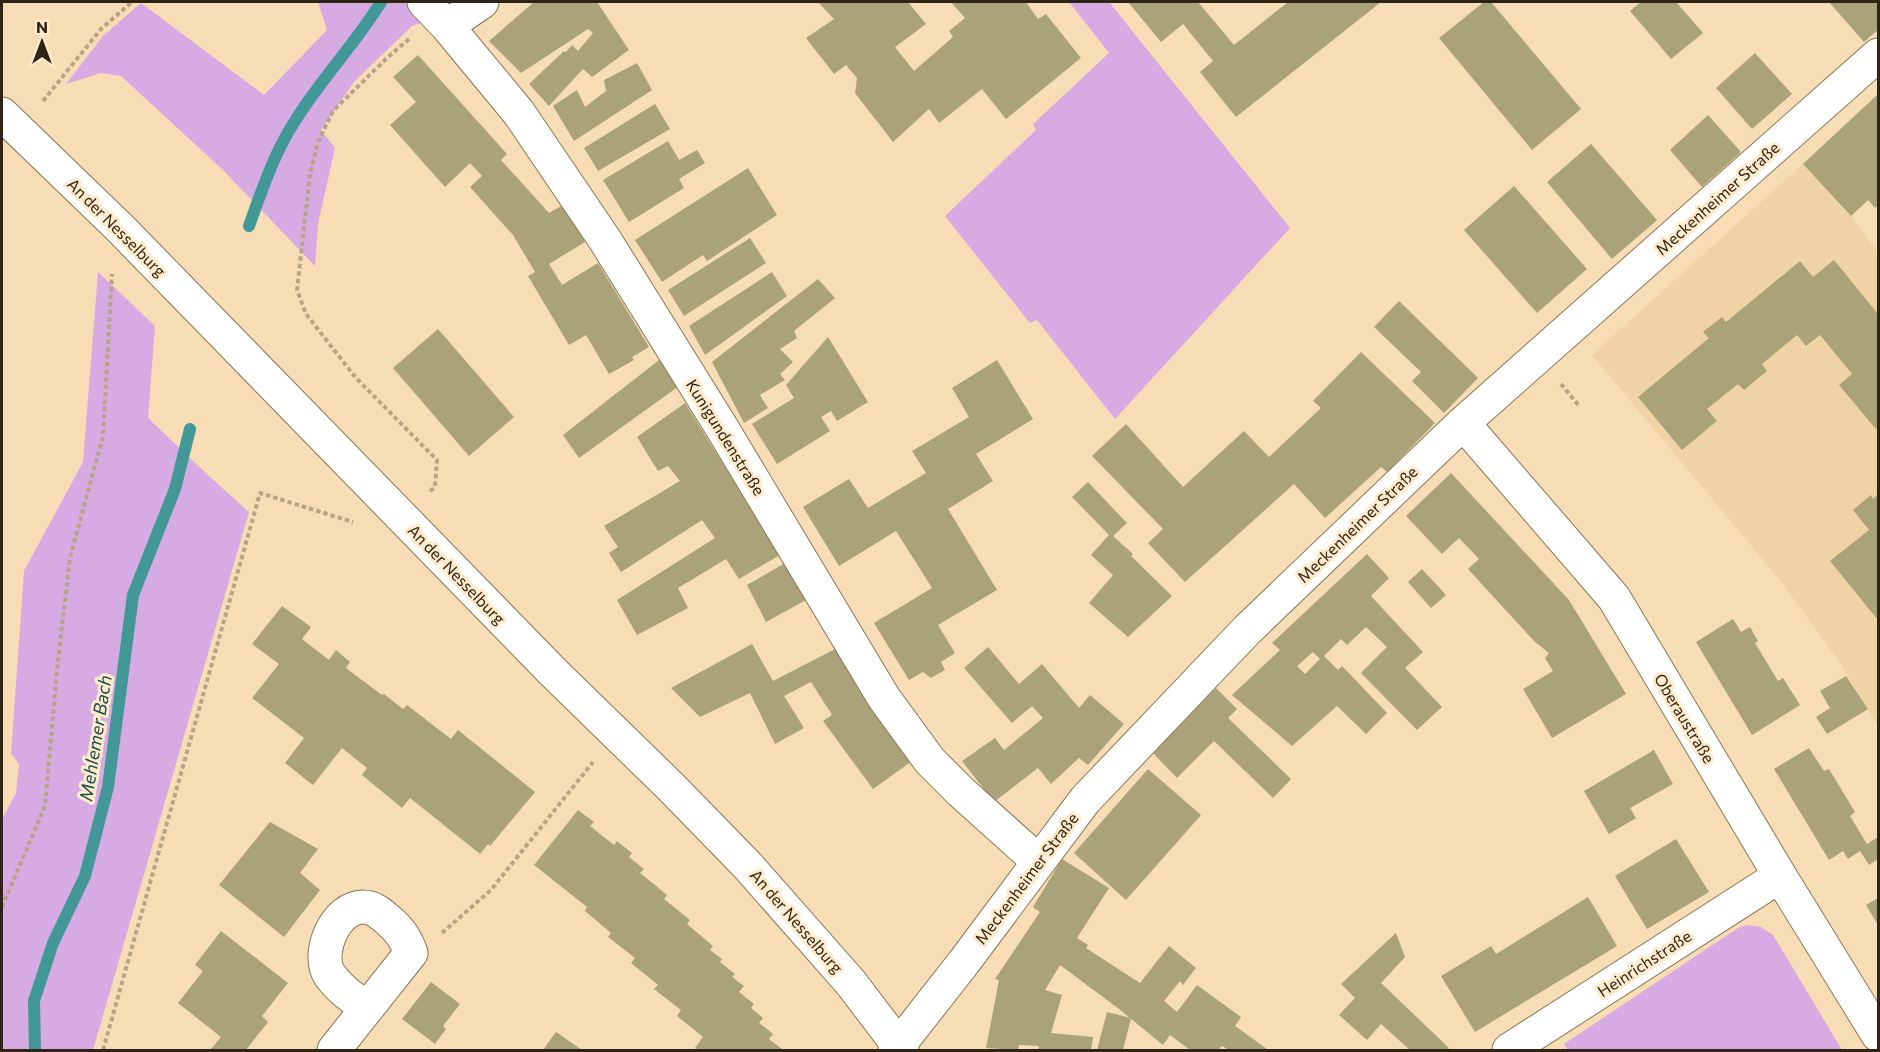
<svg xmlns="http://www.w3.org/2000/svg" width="1880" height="1052" font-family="Commissioner,sans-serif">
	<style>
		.built { fill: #f0d3a5 }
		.green { fill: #d6aae3 }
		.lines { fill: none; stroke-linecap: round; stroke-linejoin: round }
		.stream { stroke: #429897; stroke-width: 12 }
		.building { fill: #aaa278; fill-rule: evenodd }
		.minor-casing { stroke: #8c7551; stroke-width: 35 }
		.tertiary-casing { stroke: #8c7551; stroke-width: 35 }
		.path { stroke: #b8a484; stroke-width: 4; stroke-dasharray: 4.5 3; stroke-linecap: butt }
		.minor { stroke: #fff; stroke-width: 33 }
		.tertiary { stroke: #fff; stroke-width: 33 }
		.labels { text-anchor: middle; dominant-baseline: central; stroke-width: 6; stroke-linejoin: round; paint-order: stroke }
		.street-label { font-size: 16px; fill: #2e2415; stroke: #ffebcc }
		.water-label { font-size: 18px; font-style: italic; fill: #154c4e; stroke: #ffebcc }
	</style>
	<rect width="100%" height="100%" fill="#f6ddb6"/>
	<!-- built -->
	<path class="built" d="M1803,164L1851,216L1878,252V726L1840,663L1783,584L1592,355Z"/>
	<!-- green -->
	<path class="green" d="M318,2H467L460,8L412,26L354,82L321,130L335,148L318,224L315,266L223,170L121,76L101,73L66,84L103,36L141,3L264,95L327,30Z
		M1069,2H1109L1290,228L1115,419L1037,320L1030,323L945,216L1036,130L1033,124L1109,53Z
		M98,272L155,326L148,418L210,477L249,512L93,1050H2V819L16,793L19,764L11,753L24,571L83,462Z
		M1748,925L1761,927L1773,935L1842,1050H1568L1564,1044L1738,928Z"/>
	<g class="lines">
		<!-- stream -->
		<path class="stream" d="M249,226C262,190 274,153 295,121C321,79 355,44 381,2
			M35,1050L34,1001L53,943L85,876L108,787L133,595L175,489L190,429"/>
	</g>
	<!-- building -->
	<path class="building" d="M534,2H597L629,50L592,77L583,69L549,106L529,84L564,51L566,52L572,45L578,51L593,33L588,29L521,73L489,41Z
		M818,2H908L926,24L895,47L914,71L953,37L949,31L965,18L951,2H1026L1038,19L1046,14L1081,58L1006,119L982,89L939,123L929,109L893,142L855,93L857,78L846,65L834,74L806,38L834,19Z
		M1128,2H1198L1234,45L1288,2H1381L1236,117L1200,72L1213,61L1183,24L1161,42Z
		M1484,2H1491L1581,109L1532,150L1439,38Z
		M1641,2H1676L1703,33L1671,59L1630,11Z
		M1829,2H1878V30L1864,42Z
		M1755,53L1792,94L1752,129L1716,88Z
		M418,55L507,154L501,160L549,213L563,205L585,242L549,264L562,285L598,263L649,347L632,357L634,360L609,374L586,335L569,345L528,276L535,272L513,235L470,187L482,176L470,163L445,187L390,125L416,102L393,77Z
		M637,63L652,90L574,141L553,106L577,90L585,107L606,91L604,80Z
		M1878,94V205L1875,208L1868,200L1851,216L1803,164Z
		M655,104L670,129L598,171L584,148Z
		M1708,115L1741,152L1702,187L1670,150Z
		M668,141L679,160L697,150L705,163L679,179L684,188L629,222L603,180Z
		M1591,144L1657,220L1612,259L1547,182Z
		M748,168L777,215L707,261L703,255L662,282L635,240Z
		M1514,186L1587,269L1537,313L1464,230Z
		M750,238L766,263L684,316L668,290Z
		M1834,260L1878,314V427L1876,429L1839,385L1852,374L1820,335L1806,346L1797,335L1762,364L1767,371L1744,390L1738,384L1707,409L1717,421L1682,450L1638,397L1709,338L1703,332L1722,317L1726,322L1800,261L1813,277Z
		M772,272L787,296L705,355L689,326Z
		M818,279L835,298L794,331L797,338L780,349L793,362L780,374L785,380L760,395L768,408L744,423L712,362Z
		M1399,301L1478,378L1444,413L1412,381L1421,372L1374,327Z
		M438,329L514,417L469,456L393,368Z
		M828,337L868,402L837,421L831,411L821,417L830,431L777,464L752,424L794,398L786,385Z
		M1361,352L1435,423L1387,472L1381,467L1325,518L1294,484L1185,582L1148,543L1163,529L1092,456L1126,424L1183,487L1244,431L1269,457L1321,408L1313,401Z
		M663,357L679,386L579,458L563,435Z
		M997,360L1033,419L976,454L993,481L948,509L997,590L938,625L955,653L941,662L945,670L931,678L923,672L909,680L874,623L932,588L896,531L839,566L803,507L849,479L868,508L926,473L912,451L969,417L952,388Z
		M685,403L780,555L739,579L726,559L678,588L688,608L637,635L617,600L715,538L702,520L621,572L609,553L618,547L604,526L680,481L668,466L658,471L637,437Z
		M1451,473L1569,600L1626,694L1552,738L1523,689L1553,671L1545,658L1549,653L1535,642L1468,569L1479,559L1459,538L1442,554L1406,516Z
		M1088,482L1127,523L1113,536L1133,554L1131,556L1172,596L1128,637L1089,603L1113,575L1091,555L1109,535L1072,497Z
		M1878,494V620L1830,561L1869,530L1853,510L1871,495L1873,499Z
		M1367,554L1389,578L1371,596L1423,652L1405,668L1442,707L1417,730L1361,673L1387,647L1366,627L1347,645L1341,639L1324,656L1338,670L1342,666L1387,713L1366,734L1337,706L1292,746L1232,695L1280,650L1272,643ZM1313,652L1320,659L1305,674L1297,666Z
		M785,563L806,600L766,622L747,585Z
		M1422,569L1446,595L1431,608L1408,582Z
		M282,606L311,627L302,639L329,660L336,650L350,662L346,668L382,695L384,694L403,709L407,705L451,739L458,730L535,792L490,846L488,844L480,854L410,798L402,808L362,775L367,768L342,748L313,785L285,763L304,738L252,698L279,664L252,644Z
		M1733,619L1741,632L1750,627L1758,641L1755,643L1778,681L1783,678L1800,705L1752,735L1696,642Z
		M752,644L773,681L839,647L919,756L873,789L823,721L832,715L811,682L784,696L804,728L775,744L750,693L700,717L671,688Z
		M988,647L1019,684L1042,664L1079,708L1090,695L1124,724L1088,765L1079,758L1051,784L1038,768L994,802L962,761L995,738L1004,750L1043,718L1032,706L1012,723L964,668Z
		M1846,676L1868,709L1827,734L1816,717L1830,708L1820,691Z
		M1216,688L1237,709L1228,718L1291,779L1273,798L1214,741L1177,778L1153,753Z
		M1809,748L1824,771L1829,769L1855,812L1850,816L1867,844L1878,837V859L1869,865L1860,851L1848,859L1843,851L1829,860L1774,769Z
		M1654,750L1673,784L1630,808L1636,818L1609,834L1584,791Z
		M1148,769L1201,815L1126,900L1074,853Z
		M578,810L594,822L590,826L614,845L617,841L632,853L629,857L644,869L640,873L667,895L664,899L690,920L687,924L713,946L710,950L722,959L720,962L735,974L732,977L744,986L739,992L754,1004L751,1008L763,1018L759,1023L773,1034L769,1039L782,1049L780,1050H699L695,1048L703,1037L677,1016L681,1010L654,989L658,985L631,963L635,958L608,937L611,933L585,911L587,907L534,865Z
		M270,822L318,849L300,873L320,890L284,937L219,885Z
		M1676,839L1709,892L1647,929L1615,876Z
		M1062,859L1109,888L1077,938L1088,945L1086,948L1140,983L1169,946L1196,968L1183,985L1180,981L1164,1001L1177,1012L1197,985L1241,1017L1235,1026L1267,1049L1266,1050H1229L1222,1046L1218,1050H1190L1170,1035L1163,1045L1119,1009L1060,965L1045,990L1062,995L1051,1033L1093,1037L1091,1050H1038L1039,1046L1019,1045L1018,1050L986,1048L999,980L995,979L1040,912L1033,907Z
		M1588,897L1617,946L1475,1032L1441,976L1491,946L1496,954Z
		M1878,898V925L1866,905Z
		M221,931L288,983L262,1016L268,1022L246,1050H210L221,1037L178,1003L203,971L195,965Z
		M1396,933L1405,957L1381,983L1449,1048L1446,1050H1410L1381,1024L1367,1040L1339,1015L1355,998L1341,984Z
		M431,982L460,1004L443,1026L446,1029L435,1044L402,1019Z
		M1107,1012L1131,1018L1123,1050H1097Z
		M556,1032L582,1050H543Z"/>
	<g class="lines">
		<!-- minor casing -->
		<g class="minor-casing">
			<path id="minor" d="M424,2L447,26L519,113L605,240L722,428L884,698L930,761L961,792L1038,861
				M447,26L482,2
				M1463,423L1614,598L1780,876L1878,1035
				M334,1050L411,953C406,939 400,930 388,920C381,914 374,907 364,907C336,906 316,952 329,974C339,989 353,998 367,1008
				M895,1050L964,962L1085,800L1247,630L1463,423L1878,55
				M1509,1050L1780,876"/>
		</g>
		<!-- tertiary casing -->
		<g class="tertiary-casing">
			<path id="tertiary" d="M2,114L121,229L553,672L671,787L748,866L851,983L902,1050"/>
		</g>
		<!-- path -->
		<path class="path" d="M409,39L388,57L333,111L318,142L310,174L297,290L306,314L356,378L437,460L435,487L428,493
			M43,101L101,29L132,2
			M1561,384L1580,407
			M2,907L45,806L58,660L70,558L103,436L112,274
			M442,933L491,890L593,762
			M103,1050L260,493L353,522"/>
		<!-- minor -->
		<use href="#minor" class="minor"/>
		<!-- tertiary -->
		<use href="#tertiary" class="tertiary"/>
	</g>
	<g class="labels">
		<!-- street labels -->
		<g class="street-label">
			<text transform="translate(1717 198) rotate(-42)">Meckenheimer Straße</text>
			<text transform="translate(117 227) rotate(45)">An der Nesselburg</text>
			<text transform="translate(726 437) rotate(58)">Kunigundenstraße</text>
			<text transform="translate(1357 524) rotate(-44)">Meckenheimer Straße</text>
			<text transform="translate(457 574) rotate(46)">An der Nesselburg</text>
			<text transform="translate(1685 718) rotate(59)">Oberaustraße</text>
			<text transform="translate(1026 878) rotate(-53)">Meckenheimer Straße</text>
			<text transform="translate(797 921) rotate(49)">An der Nesselburg</text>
			<text transform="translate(1644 963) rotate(-33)">Heinrichstraße</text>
		</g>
		<!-- water labels -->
		<g class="water-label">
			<text transform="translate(95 738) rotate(-81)">Mehlemer Bach</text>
		</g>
	</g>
	<!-- border -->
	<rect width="1880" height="1052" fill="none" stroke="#2e2415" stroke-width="6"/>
	<!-- north arrow -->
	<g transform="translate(42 42)" stroke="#ffebcc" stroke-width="4.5" paint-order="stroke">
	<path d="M0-4.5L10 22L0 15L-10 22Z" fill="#2e2415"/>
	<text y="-9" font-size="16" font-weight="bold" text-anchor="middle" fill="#2e2415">N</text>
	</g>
</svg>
